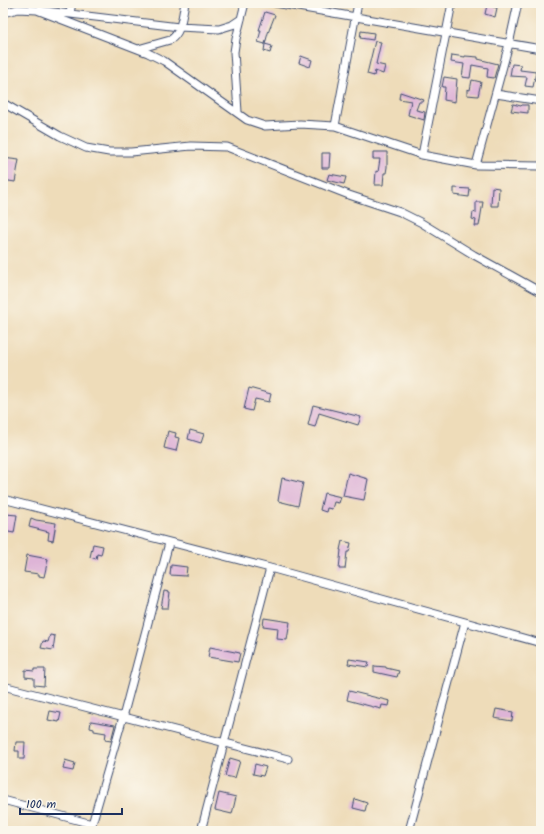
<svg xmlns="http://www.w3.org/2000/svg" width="544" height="834" font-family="Kalam,sans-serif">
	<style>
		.building { fill: #deb4d7 }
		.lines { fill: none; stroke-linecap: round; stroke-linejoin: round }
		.minor-casing { stroke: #3b496c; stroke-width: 9 }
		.minor { stroke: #fff; stroke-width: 7 }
	</style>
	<rect width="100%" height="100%" fill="#fbf7ec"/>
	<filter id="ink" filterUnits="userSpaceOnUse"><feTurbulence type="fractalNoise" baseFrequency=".025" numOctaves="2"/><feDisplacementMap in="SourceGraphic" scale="8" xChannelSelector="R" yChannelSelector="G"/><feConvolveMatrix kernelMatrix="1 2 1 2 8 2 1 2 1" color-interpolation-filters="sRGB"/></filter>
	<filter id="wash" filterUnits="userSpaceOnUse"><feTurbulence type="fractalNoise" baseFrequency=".012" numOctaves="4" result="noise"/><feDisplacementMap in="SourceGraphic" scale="16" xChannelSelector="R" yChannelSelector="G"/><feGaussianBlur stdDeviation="0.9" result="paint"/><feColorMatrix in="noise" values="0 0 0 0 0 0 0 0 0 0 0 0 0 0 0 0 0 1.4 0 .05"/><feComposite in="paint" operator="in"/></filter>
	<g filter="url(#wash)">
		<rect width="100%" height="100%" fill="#eedcb9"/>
		<g id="blocks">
			<!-- building -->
			<path class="building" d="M487,5L497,8L495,17L485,14Z
				M265,12L275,15L268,33L265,44L272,46L270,53L264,51L265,44L258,42L261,30H259Z
				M361,31L374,33L373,40L360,38Z
				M375,41L381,42L376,64L385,66L383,74L375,71L374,76L367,74Z
				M452,55L465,57V56L478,57V59L498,64L494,78L487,77L488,68L472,65L470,78L462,77L464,64L451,62Z
				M301,56L312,60L310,67L299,63Z
				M512,64L521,65L520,70L536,72L533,87L525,86L527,77L510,76Z
				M444,77L457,79L455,102L444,100L445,87H442Z
				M472,80L481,82L478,96L467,95V89L470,90Z
				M400,92L424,100L423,102H419L416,110L425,112L424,120L408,115L411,101L399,99Z
				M513,104L521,106L522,105H528V113L511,111Z
				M373,152H387V167L386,173H384L383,185H375L376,171L378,172L380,159H373Z
				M322,153H330L329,168H322Z
				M3,158L19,160L15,182L3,180Z
				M329,174L346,177L344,184L327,180Z
				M492,187L499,188L498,206H491Z
				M454,188L470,189L469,197L454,195Z
				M476,202H483L479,226H475L476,220L472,219L473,212L476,213Z
				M249,388L271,394L269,402L255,399L252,411L244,409Z
				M313,405L361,417L358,425L319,413L315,427L308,425Z
				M190,430L204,434L201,443L188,439Z
				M168,431L176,433L175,437L179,438L176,451L164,448Z
				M348,473L368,479L364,500L343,496Z
				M282,478L303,483L298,506L278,501Z
				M324,493L341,497L339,503L334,502L332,509L327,508L326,512L320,510Z
				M6,514L17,515L14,533L3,531Z
				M31,518L36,520L56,523L53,541L48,540L49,532L29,527Z
				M342,541L351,543L349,552H347L345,569H339L341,550H340Z
				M93,544L103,546L101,555L97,554L96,559L90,557Z
				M27,555L48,559L44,577L39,576V574L24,572Z
				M171,565L187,567L186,576L170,575Z
				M164,591L170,592L168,608H161Z
				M264,618L290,622L287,640L277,639L278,628L263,626Z
				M50,635L55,636L53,650L41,648L43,641L48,642Z
				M210,647L240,653L238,662L208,657Z
				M349,659L369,662L368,667L348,664Z
				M374,666L386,667V668L399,671L397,677L374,672Z
				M34,669H45L44,686L34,685V678L25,677V670L34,671Z
				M349,691L390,701L389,706L382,705L381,709L347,700Z
				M496,709L513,712L512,721L494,718Z
				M50,711L61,713L59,722L48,720Z
				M91,721L115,725L111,741L105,740L106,733L94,731V729L90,728Z
				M16,742H25L24,759H19V751H15Z
				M230,758L240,761L235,778L225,776Z
				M65,760L75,763L73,771L63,769Z
				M255,764L266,767L263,776L253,774Z
				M219,793L236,797L232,814L215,810Z
				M355,799L367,803L365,811L353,808Z"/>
		</g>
	</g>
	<g filter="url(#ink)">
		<use href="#blocks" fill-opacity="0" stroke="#3b496c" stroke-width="1"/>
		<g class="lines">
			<!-- minor casing -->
			<g class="minor-casing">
				<path id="minor" d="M275,3L541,49
					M37,10L148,53L164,61L247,120L265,126L300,124L335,126L422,155L476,165L541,166
					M3,13L18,9L37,10L179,27L219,29L232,25L241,19
					M70,13L72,3
					M138,49L170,40C182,33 182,15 185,3
					M496,94L541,101
					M3,103L60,136L86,148L109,152H131L191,146L227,147L349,195L400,212L420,222L474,255L541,292
					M238,112L234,52L236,39L245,3
					M335,126L358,3
					M422,155L452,3
					M476,165L509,44L518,3
					M3,499L270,568L541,643
					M3,686L288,759
					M3,800L92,824
					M90,831L123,717L169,543
					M201,831L270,568
					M409,831L465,622"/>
			</g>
			<!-- minor -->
			<use href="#minor" class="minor"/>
		</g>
	</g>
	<!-- margin -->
	<rect width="544" height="834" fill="none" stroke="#fbf7ec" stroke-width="16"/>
	<!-- scale -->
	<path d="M20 808v6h102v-6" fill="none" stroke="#1b2f5e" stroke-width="2"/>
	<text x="26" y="808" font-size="12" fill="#1b2f5e" stroke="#fbf7ec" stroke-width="3" paint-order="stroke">100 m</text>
</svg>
